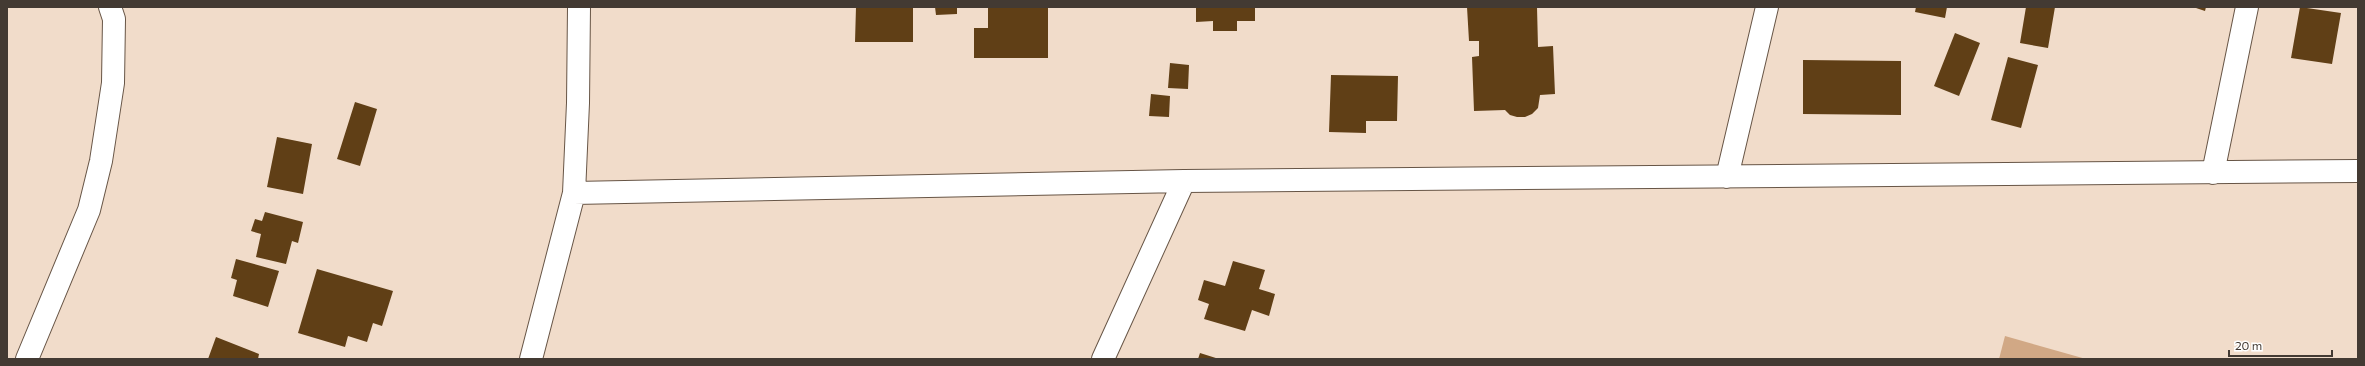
<svg xmlns="http://www.w3.org/2000/svg" width="2365" height="366" font-family="Commissioner,sans-serif">
	<style>
		.green { fill: #d1a885 }
		.building { fill: #603f16 }
		.lines { fill: none; stroke-linecap: round; stroke-linejoin: round }
		.minor-casing { stroke: #675546; stroke-width: 24 }
		.minor { stroke: #fff; stroke-width: 22 }
	</style>
	<rect width="100%" height="100%" fill="#f1dcca"/>
	<!-- green -->
	<path class="green" d="M2005,336L2086,359H1999Z"/>
	<!-- building -->
	<path class="building" d="M856,7H913V42H855Z
		M935,7H957V14L936,15Z
		M988,7H1048V58H974V28H988Z
		M1196,7H1255V21H1237V31H1213V21L1196,22Z
		M1467,7H1537L1538,47L1553,46L1555,94L1540,95L1538,108L1532,114L1525,117H1517L1510,115L1505,110L1474,111L1472,57L1479,56V41H1469Z
		M1916,7H1947L1945,18L1915,12Z
		M2026,7H2055L2048,48L2020,43Z
		M2193,7H2206L2205,11Z
		M2300,7L2341,13L2332,64L2291,58Z
		M1955,33L1980,43L1959,96L1934,86Z
		M2008,57L2038,65L2021,128L1991,120Z
		M1803,60L1901,61V115L1803,114Z
		M1170,63L1189,65L1188,89L1168,88Z
		M1331,75L1398,76L1397,121H1366V133L1329,132Z
		M1151,94L1170,96L1169,117L1149,116Z
		M355,102L377,109L360,166L337,159Z
		M277,137L312,144L303,194L267,187Z
		M265,212L303,222L298,243L292,241L286,264L256,257L261,234L251,231L255,219L262,221Z
		M236,259L279,271L268,307L233,296L237,280L231,278Z
		M1233,261L1265,270L1259,289L1275,294L1269,316L1252,310L1245,331L1204,319L1209,304L1198,300L1204,280L1225,286Z
		M317,269L393,291L382,326L373,323L367,342L348,336L345,347L298,333Z
		M216,337L259,354L258,359H208Z
		M1200,353L1219,359H1198Z"/>
	<g class="lines">
		<!-- minor casing -->
		<g class="minor-casing">
			<path id="minor" d="M2213,173L2247,7
				M1727,177L1767,7
				M574,193L1184,181L2358,171
				M27,359L89,210L101,161L113,83L114,19L110,7
				M531,359L574,193L578,103L579,7
				M1103,359L1184,181"/>
		</g>
		<!-- minor -->
		<use href="#minor" class="minor"/>
	</g>
	<!-- border -->
	<rect width="2365" height="366" fill="none" stroke="#433a33" stroke-width="16"/>
	<!-- scale -->
	<path d="M2229 350v6h103v-6" fill="none" stroke="#433a33" stroke-width="2"/>
	<text x="2235" y="350" font-size="12" fill="#433a33" stroke="#ffffff" stroke-width="3" paint-order="stroke">20 m</text>
</svg>
